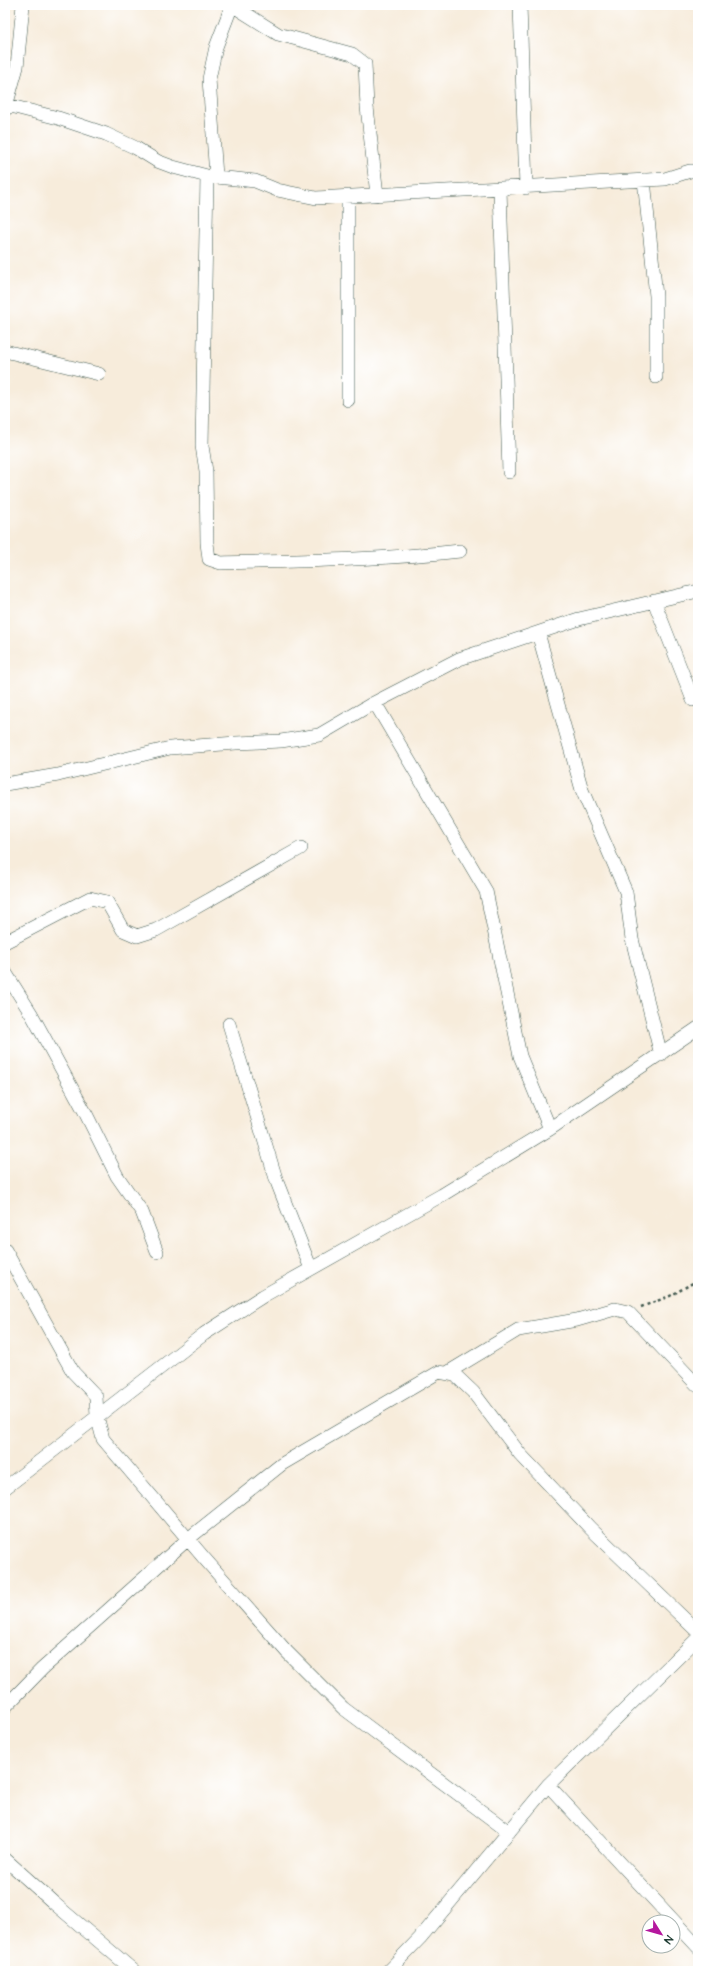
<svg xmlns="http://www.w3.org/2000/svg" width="703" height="1976" font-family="'Architects Daughter',sans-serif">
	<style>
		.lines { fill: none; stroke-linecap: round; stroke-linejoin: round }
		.minor-casing { stroke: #3f574d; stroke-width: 14 }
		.path { stroke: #3f574d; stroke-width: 2.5; stroke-dasharray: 3 3; stroke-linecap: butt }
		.minor { stroke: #fff; stroke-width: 13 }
	</style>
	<rect width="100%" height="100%" fill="#fff"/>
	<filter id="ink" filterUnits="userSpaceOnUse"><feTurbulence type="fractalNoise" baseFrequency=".025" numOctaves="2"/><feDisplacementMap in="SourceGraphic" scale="8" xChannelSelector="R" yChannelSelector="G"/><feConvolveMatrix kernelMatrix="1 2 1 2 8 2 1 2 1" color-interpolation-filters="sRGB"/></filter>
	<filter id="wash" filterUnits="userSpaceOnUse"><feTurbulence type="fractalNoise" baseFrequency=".012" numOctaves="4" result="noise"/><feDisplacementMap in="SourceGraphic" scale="16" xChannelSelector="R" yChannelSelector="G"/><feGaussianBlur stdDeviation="0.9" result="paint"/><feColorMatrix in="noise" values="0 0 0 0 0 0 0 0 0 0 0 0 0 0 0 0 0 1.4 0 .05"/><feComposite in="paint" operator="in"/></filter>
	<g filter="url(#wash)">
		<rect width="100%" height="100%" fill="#f7ecdb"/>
	</g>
	<g filter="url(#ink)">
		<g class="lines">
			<!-- minor casing -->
			<g class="minor-casing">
				<path id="minor" d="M232,5L278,34L352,54L365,64L367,107L377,195
					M520,5L526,188
					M7,105L58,118L106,134L136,148L157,161L173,167L207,176L255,181L277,190L316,198L665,179L690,171H698
					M5,110L17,67L23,5
					M207,176L202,446L206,471L207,543L209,559L221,563C301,561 381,560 460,551
					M216,176L209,79L216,47L232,5
					M644,180L656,296V377
					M500,189L509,472
					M5,351L99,374
					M348,400V197
					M654,601L693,700
					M538,633L582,790L626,892L632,939L661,1055
					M375,703L486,891L520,1056L550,1129
					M5,784L58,775L170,748L236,743L281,741L319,735L370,705L459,659L579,619L698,591
					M5,942L90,898L107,902L123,930L137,936L156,930L301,848
					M5,972L32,1015L86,1114L117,1176L142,1212L157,1252
					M229,1024L277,1182L311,1269
					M5,1250L73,1372L96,1396L97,1416L103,1439L204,1558L287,1652L343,1708L509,1832
					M447,1373L518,1330L577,1320L615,1309L628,1312L698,1386
					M5,1488L204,1334L263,1296L442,1195L550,1129L698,1028
					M5,1707L42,1669L188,1539L282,1464L439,1372L455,1375L473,1392L520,1454L591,1529L698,1632
					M548,1785L698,1947
					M5,1859L55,1904L134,1971
					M388,1971L420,1938L548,1785L698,1638"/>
			</g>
			<!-- path -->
			<path class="path" d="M641,1307L670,1296L698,1280"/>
			<!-- minor -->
			<use href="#minor" class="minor"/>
		</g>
	</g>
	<!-- margin -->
	<rect width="703" height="1976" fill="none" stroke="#fff" stroke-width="20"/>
	<!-- north arrow -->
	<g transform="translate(661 1934) rotate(127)"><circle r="19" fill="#ffffff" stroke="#a5b1ae"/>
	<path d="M0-3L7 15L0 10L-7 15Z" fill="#b5179e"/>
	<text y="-6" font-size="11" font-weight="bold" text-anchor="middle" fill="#1f3d34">N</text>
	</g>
</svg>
